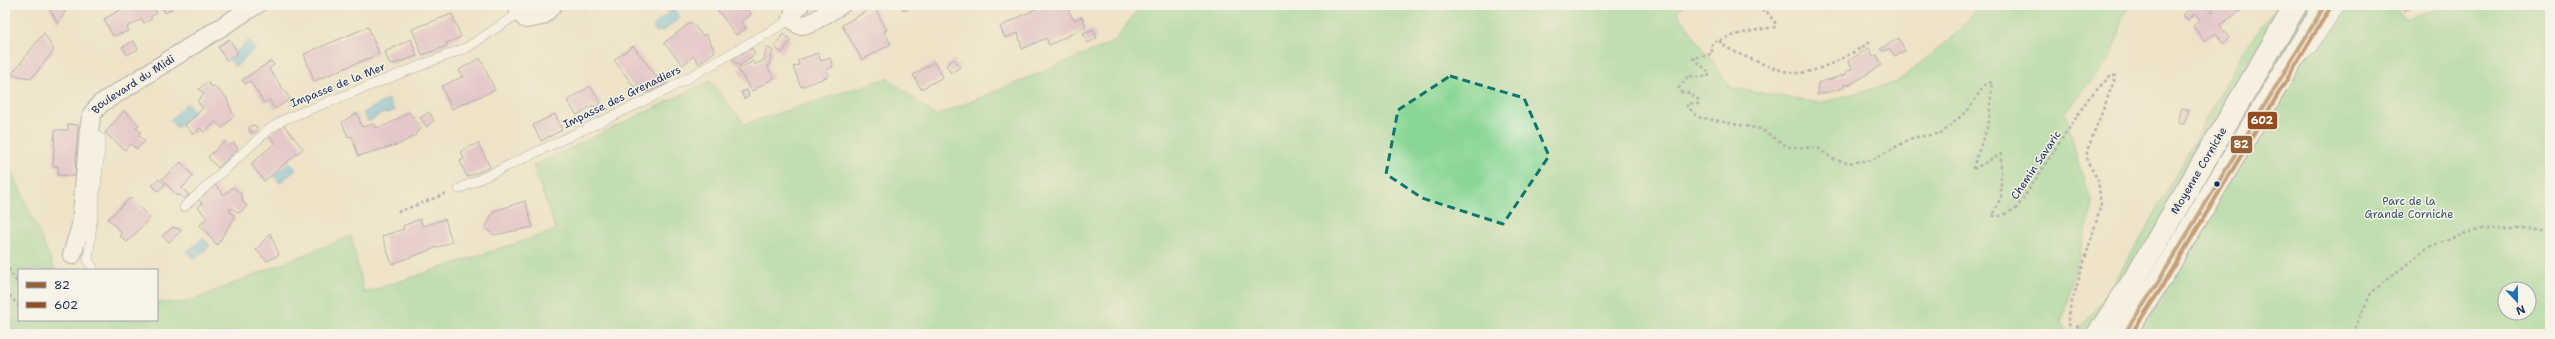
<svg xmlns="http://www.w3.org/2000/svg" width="2555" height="339" font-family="'Shantell Sans',sans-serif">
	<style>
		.green { fill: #8ad795; stroke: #52837a; fill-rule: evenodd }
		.water { fill: #64bbe1; stroke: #4075a0 }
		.building { fill: #d7a6cc }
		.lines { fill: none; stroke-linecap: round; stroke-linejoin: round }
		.lane-casing { stroke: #656e83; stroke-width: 10 }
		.street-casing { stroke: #656e83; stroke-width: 20 }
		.primary-casing { stroke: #656e83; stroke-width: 24 }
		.path { stroke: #656e83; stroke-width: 2.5; stroke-dasharray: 3 3; stroke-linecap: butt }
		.lane { stroke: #fff; stroke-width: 9 }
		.street { stroke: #fff; stroke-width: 18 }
		.primary { stroke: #fff; stroke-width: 22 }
		.bus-1-casing { stroke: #f7f3e8; stroke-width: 7 }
		.bus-2-casing { stroke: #f7f3e8; stroke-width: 7 }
		.bus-1 { stroke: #936037; stroke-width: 4 }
		.bus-2 { stroke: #934c1f; stroke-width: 4 }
		.marked { fill: none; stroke: #0f766e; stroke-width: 3; stroke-dasharray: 8 5; stroke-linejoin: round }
		.bus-dot { fill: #1b2f5e; stroke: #f7f3e8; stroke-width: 1.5 }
		.labels { text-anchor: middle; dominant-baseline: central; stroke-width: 3; stroke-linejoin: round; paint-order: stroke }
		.street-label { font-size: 11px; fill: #1b2f5e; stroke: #f7f3e8 }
		.park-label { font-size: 11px; fill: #37596c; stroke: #f7f3e8 }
		.line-badge { stroke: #f7f3e8; stroke-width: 1.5 }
		.badge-label { font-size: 11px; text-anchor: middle; font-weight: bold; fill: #fff }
	</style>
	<rect width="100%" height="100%" fill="#f7f3e8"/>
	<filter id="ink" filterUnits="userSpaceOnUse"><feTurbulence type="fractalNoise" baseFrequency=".025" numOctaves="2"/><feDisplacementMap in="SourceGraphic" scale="8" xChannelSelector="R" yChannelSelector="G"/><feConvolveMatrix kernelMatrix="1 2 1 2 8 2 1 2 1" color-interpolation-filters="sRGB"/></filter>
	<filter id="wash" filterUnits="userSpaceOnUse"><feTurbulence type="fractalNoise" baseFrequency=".012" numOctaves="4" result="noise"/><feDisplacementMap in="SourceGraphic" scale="16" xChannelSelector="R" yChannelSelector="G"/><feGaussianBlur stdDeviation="0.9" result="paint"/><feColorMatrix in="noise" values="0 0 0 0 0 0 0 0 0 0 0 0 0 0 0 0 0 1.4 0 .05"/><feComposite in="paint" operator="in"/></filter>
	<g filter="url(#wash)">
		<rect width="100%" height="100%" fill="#eee3c7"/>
		<!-- green -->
		<path class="green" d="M1141,5H1684L1677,12L1731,88L1819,103L1897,82L1955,35L1980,5H2132L2122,18L2112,56L2065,112L2078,162L2093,205L2061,324L2069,334H5V154L55,270H19V320H157V302L185,303L351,236L364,293L556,230L533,166L710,81L745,124L888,78L936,116L1114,42Z
			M2278,5H2395L2405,19L2440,8L2461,5H2550V334H2076L2105,297L2143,235L2244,50ZM2505,289H2529V313H2505Z"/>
		<!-- water -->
		<path class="water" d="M672,9H674L680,17L665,30L656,32L653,26Z
			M249,40L256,48L235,67L229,59Z
			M388,99L395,111L381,114L368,122L363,113Z
			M187,103L195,111L177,128L170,120Z
			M289,162L296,169L280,183L274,176Z
			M203,238L210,246L194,260L187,252Z"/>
		<g id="blocks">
			<!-- building -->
			<path class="building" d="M43,5H63L66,10L58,24L48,6L45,8Z
				M129,5H153L157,13L150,17L152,19L144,23L142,19L127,27L129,31L113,36L104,19Z
				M161,5H170L172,9L165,13Z
				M576,5H591L584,10Z
				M714,5H744L751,14L741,22L746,28L736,35Z
				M901,5H916L904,11Z
				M1043,5H1071L1074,7L1068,10L1074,20L1082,17L1086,27L1049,45L1046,38L1022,49L1018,33L1005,38L1000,27Z
				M2193,5L2197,8L2207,5L2212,12L2214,11L2211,5H2249L2220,25L2229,38L2223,44L2216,33L2204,41L2193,26L2200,20L2195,13L2188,20L2183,15Z
				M2402,5H2416L2405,11Z
				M874,7L887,30L884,31L891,44L862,60L842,25Z
				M452,14L461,37L446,43L447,46L422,55L412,29Z
				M691,22L703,36L706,34L715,51L699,64L694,56L683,65L664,43Z
				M368,27L379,54L314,81L304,54Z
				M1093,29L1097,38L1088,43L1083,33Z
				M44,33L54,50L32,78L11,75Z
				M783,34L791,40L782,53L774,47Z
				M1899,38L1905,51L1895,56L1890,49L1882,51L1880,49Z
				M229,39L238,53L227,61L218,47Z
				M411,39L417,56L390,65L385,52Z
				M134,41L138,49L127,55L122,47Z
				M633,46L657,77L668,83L647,93L646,85L638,92L614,60Z
				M767,47L773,51L768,68L774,78L752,91L738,70L753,61L755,65L764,60Z
				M752,48L755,54L740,66L732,60Z
				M1869,48L1873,57L1877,55L1882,65L1851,84L1844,85V88L1817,95L1818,83L1847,74L1846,72L1852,69L1848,61Z
				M818,53L821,61L830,58L833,67L826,70L829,76L801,87L793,67L799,65L798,60Z
				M480,58L495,90L451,109L442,86L462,77L459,70Z
				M954,59L960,67L951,73L946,65Z
				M271,61L274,65L269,69L290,99L275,109L269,100L264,103L250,81L245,84L242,80Z
				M934,62L943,77L921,89L913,75Z
				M207,82L212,87L214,86L226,97L234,116L222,128L216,122L204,132L200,128L194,135L185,125L203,108L197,101L204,94L199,89Z
				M590,86L601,103L595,107L593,105L577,115L567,101Z
				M747,90L749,96L744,99L741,92Z
				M2182,108L2189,110L2184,124L2178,123Z
				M124,111L139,125L136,128L141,132L138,135L145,141L137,149L130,144L125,150L105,133Z
				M409,112L422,128L415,134L416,135L400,144L358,156L352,136L348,137L342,122L357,113L362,127L374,124L375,128L387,125Z
				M429,112L434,120L427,127L420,118Z
				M555,114L562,130L541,141L533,125Z
				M68,124L78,125L75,176L58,175V166H53L55,130H68Z
				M283,124L303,149L264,181L251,164L275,143L268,135Z
				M249 129a4 4 0 1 1 8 0a4 4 0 1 1-8 0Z
				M224,141L228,146L234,143L238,149L218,168L208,157Z
				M478,143L490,167L467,177L460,161L464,159L461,151Z
				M181,162L193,176L182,188L189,195L184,199L179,195L177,196L162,179Z
				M159,179L165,185L158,191L152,185Z
				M214,183L224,195L233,187L241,194L243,202L247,206L239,213L232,208L229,210L235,217L217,245L200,225L207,218L198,207L202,203L198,198Z
				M130,198L150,218L127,242L119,235L122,233L108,219Z
				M525,201L533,227L494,235L485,228L494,211Z
				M420,219L423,226L445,219L452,242L392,264L382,236L404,229L403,226Z
				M173,227L182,230L169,242L162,236Z
				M270,233L279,255L267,261L256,250Z"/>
		</g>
	</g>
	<g filter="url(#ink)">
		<use href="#blocks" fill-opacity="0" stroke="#656e83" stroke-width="1"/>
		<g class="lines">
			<!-- lane casing -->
			<g class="lane-casing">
				<path id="lane" d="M2301,56L2312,48L2341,5
					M89,129L101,139L88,261L93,267
					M459,189L665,91L792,19
					M184,207L268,130L285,119L468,47L519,13"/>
			</g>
			<!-- street casing -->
			<g class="street-casing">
				<g id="street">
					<path d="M519,5V13L526,19L542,16L553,5"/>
					<path d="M800,5L794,11L792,19L799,25L809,24L841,5"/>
					<path id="s1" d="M72,255L81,225L89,129L92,114L100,104L256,5"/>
				</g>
			</g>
			<!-- primary casing -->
			<g class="primary-casing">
				<g id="primary">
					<path id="s2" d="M2098,334L2135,278L2296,5"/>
					<path d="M2124,334L2157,284L2325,5"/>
				</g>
			</g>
			<!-- path -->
			<path class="path" d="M1750,5L1767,12L1776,24L1775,27C1754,30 1731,35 1712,43V54L1693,58L1710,73L1708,77L1688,76L1679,88L1681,92L1689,93L1699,100L1698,104L1689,103L1687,106L1698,117L1761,129L1788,147L1818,148L1833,159L1847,163L1872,160L1912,138L1942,133L1969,109L1984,85L1992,82L1989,122L1972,170L2001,154V197L1992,216H2001L2017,208L2088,99L2111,75L2116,76L2087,151V161L2098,180L2101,206L2068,315V323L2073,330L2080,325
				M1719,41C1728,50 1739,54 1751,59C1765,65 1780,71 1795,73C1818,74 1853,53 1872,41
				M398,212L448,193
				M5,264L19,285
				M5,291L19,306
				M35,320H40
				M2352,334L2371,293L2427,248L2466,233L2483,229H2550"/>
			<!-- lane -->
			<use href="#lane" class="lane"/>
			<!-- street -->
			<use href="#street" class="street"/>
			<!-- primary -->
			<use href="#primary" class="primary"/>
			<!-- bus-1 casing -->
			<g class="bus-1-casing">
				<path id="bus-1" d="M2124,334L2157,284L2325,5"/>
			</g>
			<!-- bus-2 casing -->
			<g class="bus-2-casing">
				<path id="bus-2" d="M2131,334L2162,287L2330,8"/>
			</g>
			<!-- bus-1 -->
			<use href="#bus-1" class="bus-1"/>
			<!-- bus-2 -->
			<use href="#bus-2" class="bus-2"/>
		</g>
	</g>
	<!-- marked area -->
	<path d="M0 0H2555V339H0ZM1450,76L1524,98L1549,156L1503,224L1422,198L1386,174L1398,110Z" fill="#eee3c7" fill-opacity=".55" fill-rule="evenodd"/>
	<path class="marked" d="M1450,76L1524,98L1549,156L1503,224L1422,198L1386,174L1398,110Z"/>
	<!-- markers -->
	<circle class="bus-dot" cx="2217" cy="184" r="3.5"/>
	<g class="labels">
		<!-- street labels -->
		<g class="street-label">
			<text stroke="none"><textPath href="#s1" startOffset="194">Boulevard du Midi</textPath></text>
			<text transform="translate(338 85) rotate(-22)">Impasse de la Mer</text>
			<text transform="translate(622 97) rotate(-26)">Impasse des Grenadiers</text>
			<text transform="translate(2036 165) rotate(-56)">Chemin Savaric</text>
			<text stroke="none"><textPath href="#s2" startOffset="192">Moyenne Corniche</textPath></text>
		</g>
		<!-- park labels -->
		<g class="park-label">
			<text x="2409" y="201">Parc de la<tspan x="2409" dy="13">Grande Corniche</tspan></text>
		</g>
	</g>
	<g class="line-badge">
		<rect x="2247" y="111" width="31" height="19" rx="4" fill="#934c1f"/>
		<rect x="2230" y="135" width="23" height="19" rx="4" fill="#936037"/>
	</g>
	<g class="badge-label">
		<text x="2262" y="124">602</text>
		<text x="2241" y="148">82</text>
	</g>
	<!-- margin -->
	<rect width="2555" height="339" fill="none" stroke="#f7f3e8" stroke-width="20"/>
	<!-- legend -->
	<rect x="18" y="269" width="140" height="52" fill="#f7f3e8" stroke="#9fa5b1"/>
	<rect x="26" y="282" width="20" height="6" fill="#936037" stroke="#9fa5b1"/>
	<text x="54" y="289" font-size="12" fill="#1b2f5e">82</text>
	<rect x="26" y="302" width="20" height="6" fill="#934c1f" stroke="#9fa5b1"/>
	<text x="54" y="309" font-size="12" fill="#1b2f5e">602</text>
	<!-- north arrow -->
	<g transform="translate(2517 301) rotate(158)"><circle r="19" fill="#f7f3e8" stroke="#9fa5b1"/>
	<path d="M0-3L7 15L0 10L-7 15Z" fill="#1f6fb2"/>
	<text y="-6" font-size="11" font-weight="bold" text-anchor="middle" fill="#1b2f5e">N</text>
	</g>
</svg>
